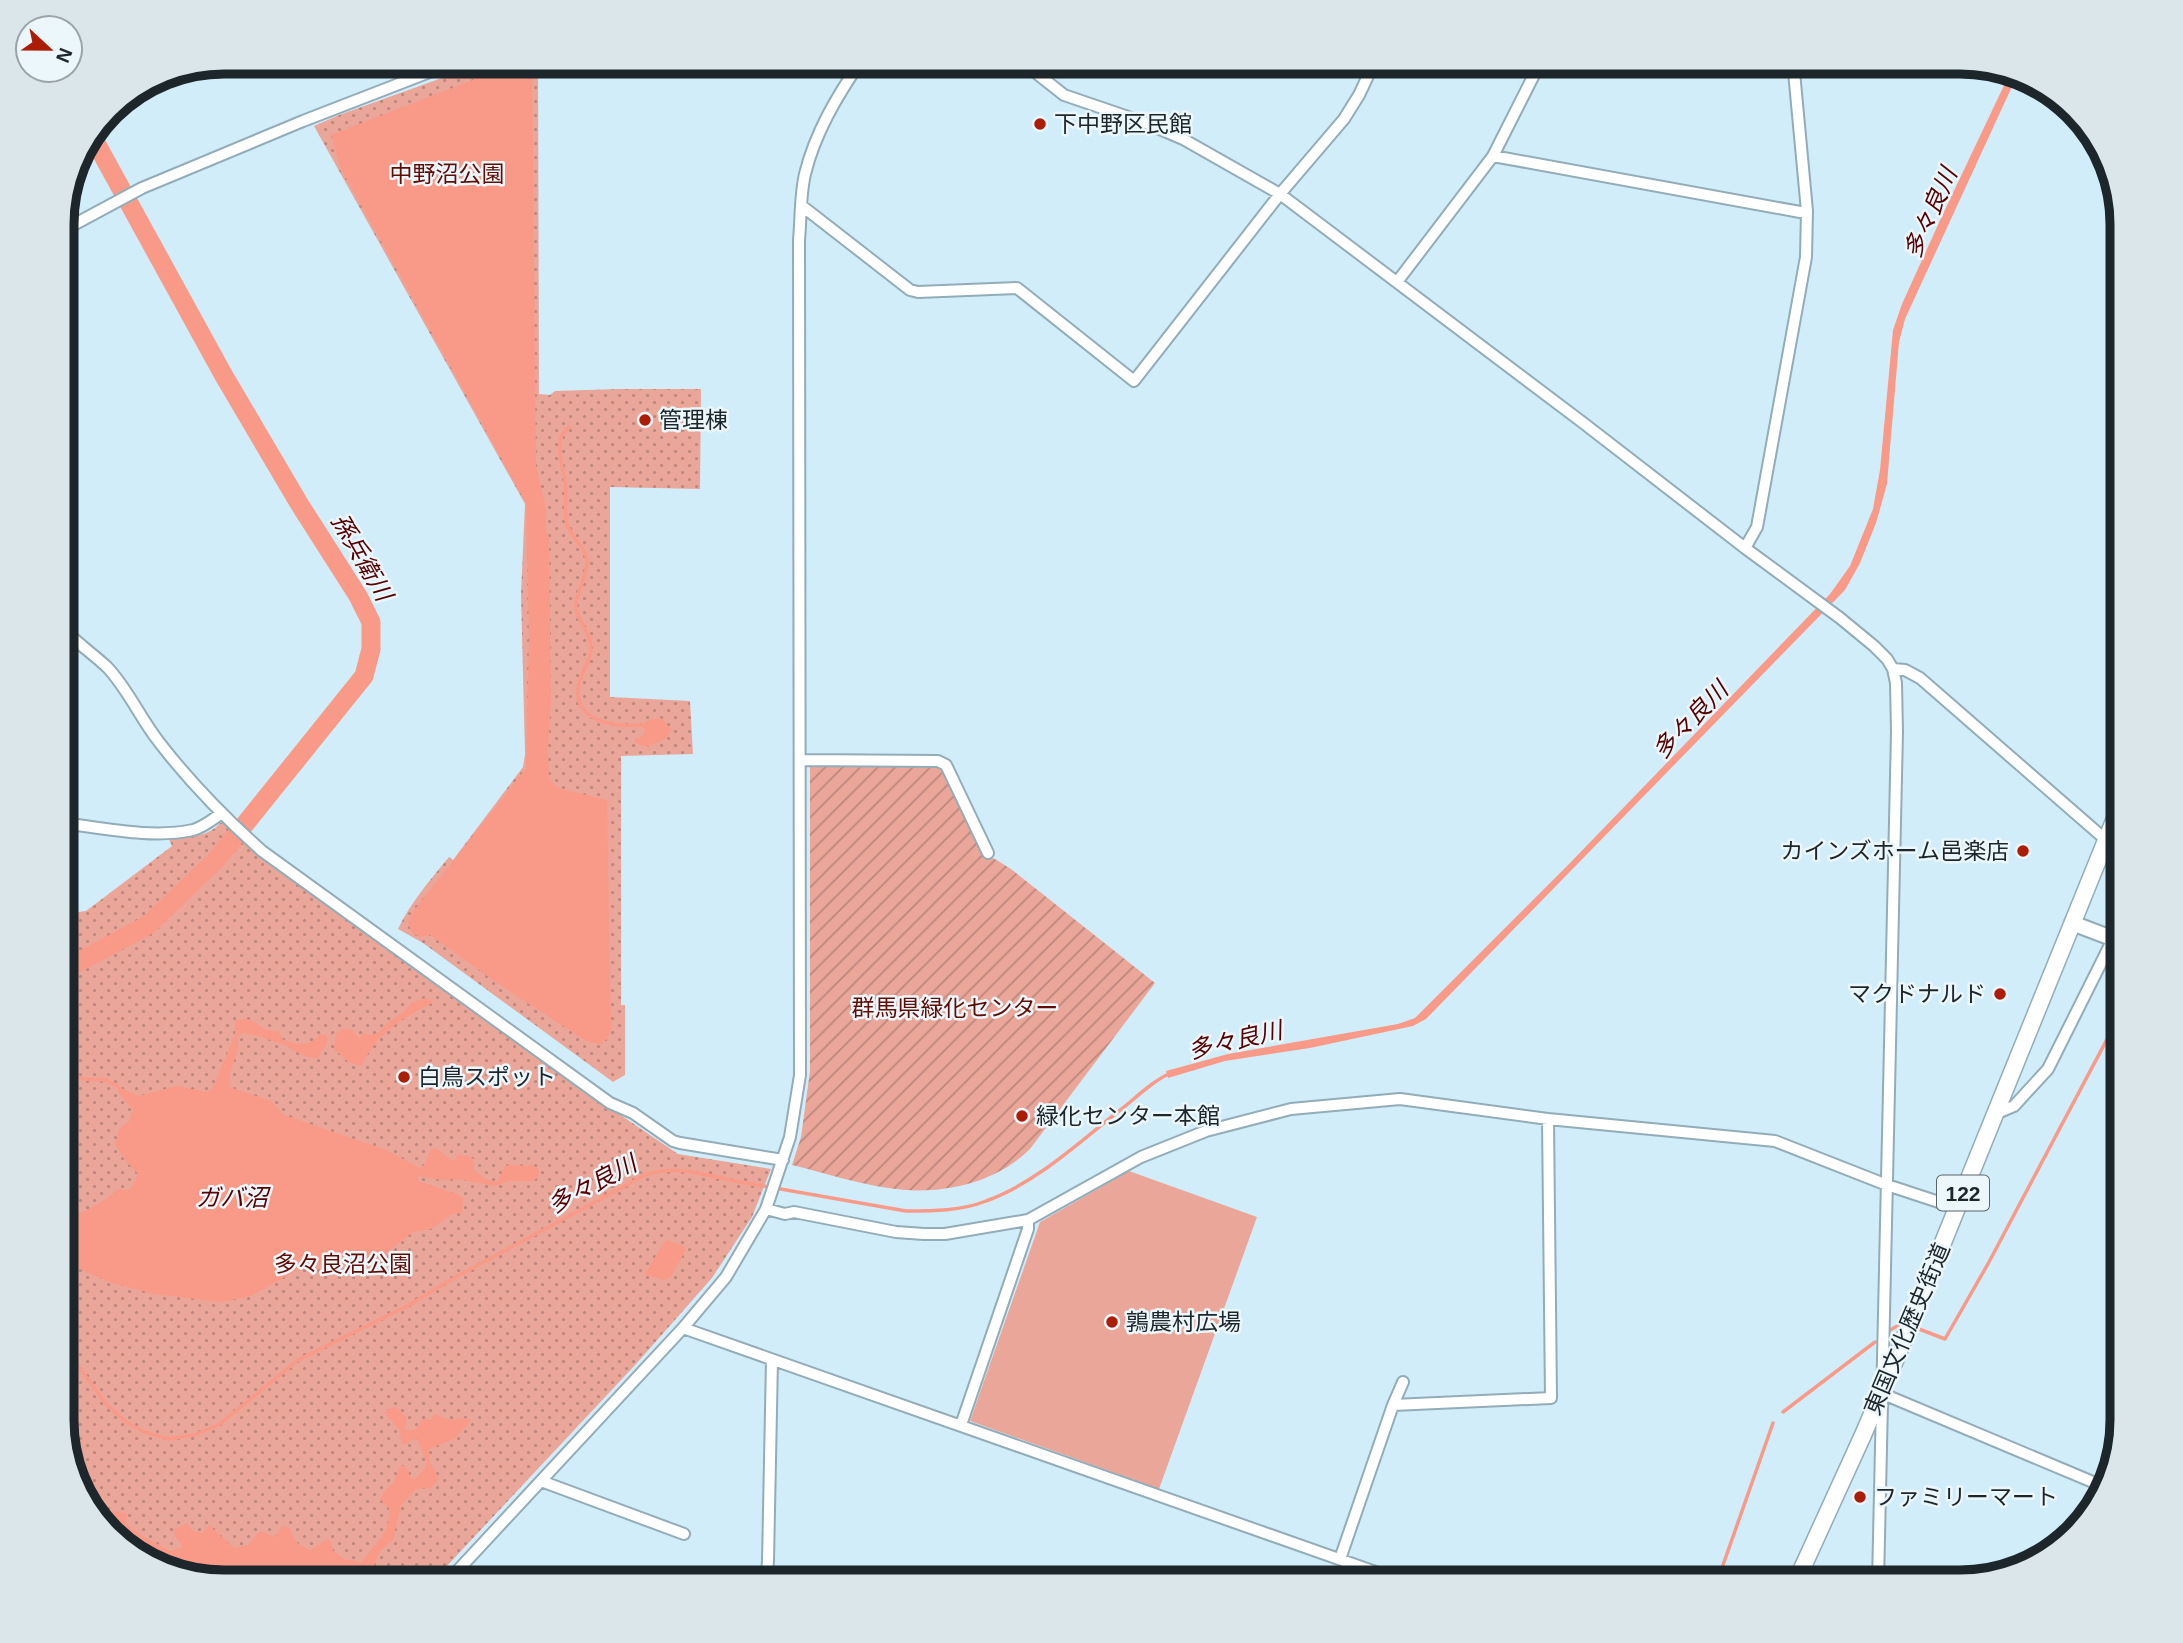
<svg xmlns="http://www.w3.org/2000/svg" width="2183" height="1643" font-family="Arial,'Noto Sans JP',sans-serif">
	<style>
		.park { fill: url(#park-dots) }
		.garden { fill: url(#garden-furrows) }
		.pitch { fill: #eaa699 }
		.water { fill: #f99a88 }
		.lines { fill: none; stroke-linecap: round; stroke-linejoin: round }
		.stream { stroke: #f99a88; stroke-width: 3.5 }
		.river { stroke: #f99a88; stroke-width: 19 }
		.minor-casing { stroke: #92acb8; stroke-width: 14 }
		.major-casing { stroke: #92acb8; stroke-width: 18 }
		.highway-casing { stroke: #92acb8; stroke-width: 19 }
		.minor { stroke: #fff; stroke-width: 10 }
		.major { stroke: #fff; stroke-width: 14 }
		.highway { stroke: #fff; stroke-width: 16 }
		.poi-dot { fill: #ac1d08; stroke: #ecf7fc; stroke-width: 2.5 }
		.labels { text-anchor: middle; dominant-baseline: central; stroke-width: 5; stroke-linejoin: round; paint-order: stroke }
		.shield { fill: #ecf7fc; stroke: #5a656a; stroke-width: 2 }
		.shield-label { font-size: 21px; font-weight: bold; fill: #1c262b }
		.poi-label { font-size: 23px; fill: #1c262b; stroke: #ecf7fc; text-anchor: start }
		.park-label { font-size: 23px; fill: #620d03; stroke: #ecf7fc }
		.street-label { font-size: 23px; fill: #1c262b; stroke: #ecf7fc }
		.water-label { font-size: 24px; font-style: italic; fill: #580000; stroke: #ecf7fc }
		.rim { fill: none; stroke: #1c262b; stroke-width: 9 }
	</style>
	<defs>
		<pattern id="park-dots" width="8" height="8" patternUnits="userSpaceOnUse" patternTransform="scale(1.75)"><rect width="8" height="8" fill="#eaa699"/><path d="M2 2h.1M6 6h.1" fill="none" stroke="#bd877d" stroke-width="1.8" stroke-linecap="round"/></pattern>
		<pattern id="garden-furrows" width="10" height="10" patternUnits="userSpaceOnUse" patternTransform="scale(1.75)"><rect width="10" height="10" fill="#eaa699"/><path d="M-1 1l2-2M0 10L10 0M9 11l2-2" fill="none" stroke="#bd877d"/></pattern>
	</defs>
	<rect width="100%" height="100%" fill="#d2edfa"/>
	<!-- park -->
	<path class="park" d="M489,61H538L539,394L550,395L555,391L618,389H701L700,489L610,487V697L690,701L693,754L621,756V1005H625V1075L613,1082L423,943L398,929C411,902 430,880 449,857L453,860L523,767L525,754L521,594L525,504L314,126L339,115Z
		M224,822L248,846L566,1078L678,1154L771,1169L752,1217L712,1278L636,1364L432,1582H223L124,1548L78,1492L62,1430V914L86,911L172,846L168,837C186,837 208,838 220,823Z"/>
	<!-- garden -->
	<path class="garden" d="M810,764L936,766L943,769L983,847V856L995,859L1011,869L1155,983L1030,1149C994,1185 937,1196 888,1188C856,1183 824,1173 792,1165L801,1137L810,1071Z"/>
	<!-- pitch -->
	<path class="pitch" d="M1129,1171L1257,1217L1159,1489L970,1421L1040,1222Z"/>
	<!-- water -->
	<path class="water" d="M514,64L521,65L532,75L536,466L546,508V532L549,536L551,703L548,751L549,776L551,782L561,789L607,800L611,1030L607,1039L601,1044L586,1041L497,983L430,935L420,937L412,933L408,922L412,913L526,768L529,639L526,503L340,167L331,135Z
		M2008,77L2015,80L1905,319L1899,342L1887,484L1876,523L1860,563L1845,590L1426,1019L1413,1026L1310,1048L1225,1061L1168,1078L1166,1071L1228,1054L1398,1024L1415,1018L1569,864L1830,594L1850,566L1873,509L1880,470L1893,330L1902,304L1942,216Z
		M661,718L671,729L667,738L647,747L635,743V739L642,736L645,731L642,725L649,720Z
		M425,998L434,1002C401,1019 379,1031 361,1066L348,1062L334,1049L336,1034L342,1029L353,1030L355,1035L360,1038L363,1033L369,1035L379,1033C387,1019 404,1016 411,1003Z
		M246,1019C261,1022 258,1031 278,1031L282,1039C297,1046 310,1047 320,1034L327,1036V1045L321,1051L319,1058C301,1058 292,1047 276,1042C265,1038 254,1035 243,1033L237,1036C242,1055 226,1069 230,1087L271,1101L284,1115L386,1150L420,1168L425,1164L430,1150L436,1148L451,1160L456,1159L457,1155L468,1156L474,1159V1170L485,1179L497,1182L505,1166C513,1163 522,1167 532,1165L538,1168L539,1175L534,1181H510L495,1186L457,1179L442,1180L418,1176V1181L457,1194L463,1198L462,1213L452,1214L431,1229L413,1232L385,1254L335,1257L294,1272L251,1296L221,1302L154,1294L109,1282L80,1269L64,1256L62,1232L66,1219C79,1215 110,1199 118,1189L130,1190L138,1174L125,1160L115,1144L120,1128L129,1121L133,1110L118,1092L117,1086L139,1096L176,1086L206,1092L212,1089L235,1035V1020Z
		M666,1240L684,1246L686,1250L670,1278L664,1280L646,1275L645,1273Z
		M396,1407L407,1418L404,1430H414L423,1419L431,1420L434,1414L451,1420L466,1418L471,1421L454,1439L429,1449L430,1463L439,1478L431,1488L416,1489L401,1505L393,1540L380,1551L374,1566L363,1576L351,1582H266L265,1566L252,1570L251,1579L252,1582H247L242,1578L237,1579L236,1572L238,1569C226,1562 212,1568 201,1574L124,1548L96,1514L116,1511L127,1514L126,1524L143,1536L170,1551L183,1547L175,1536L174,1529L188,1523L192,1531L203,1533L209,1525L234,1548L248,1545L260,1531L275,1537L282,1526L290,1528C293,1541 298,1545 310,1550L328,1539L331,1542L333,1551L344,1559L362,1562C375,1542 391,1534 389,1508L380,1499L385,1490L393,1483L401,1465L406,1467L411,1478L415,1479L424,1469L427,1463L418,1440L413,1439L406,1444L402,1443L399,1429L384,1413L390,1408Z"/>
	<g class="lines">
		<!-- stream -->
		<path class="stream" d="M569,427C567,430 564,432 562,435C555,450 565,473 566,487C566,499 564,512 567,524C571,538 585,545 587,561C588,578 575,592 576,608C578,622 591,633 591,647C591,662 580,674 578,688C574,723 617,727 642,725
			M62,1053L77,1076L83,1079L106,1080L117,1086
			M1919,1329L1945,1339L1989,1262L2122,1011
			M1890,1330L1903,1323
			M62,1351L71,1356L106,1404L127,1423L145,1432L168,1439L194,1435L220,1424L298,1360L407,1306L454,1278L645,1175C678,1163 713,1178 746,1183C799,1192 853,1202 906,1211C933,1211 961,1211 986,1201C1036,1183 1078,1143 1119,1111C1135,1099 1152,1081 1171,1073
			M1783,1412L1875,1342
			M1717,1582L1773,1423"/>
		<!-- river -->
		<path class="river" d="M62,971L148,925L217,859L364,676L371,649V622L358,596L300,505L224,376L91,134"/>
		<!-- minor casing -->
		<g class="minor-casing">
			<path id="minor" d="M1021,61L1064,95L1146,123L1183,139L1280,194L1582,422L1745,548L1840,618L1874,646L1887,659L1893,669L1896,683L1897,732L1878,1582
				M1493,156L1800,212L1807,211
				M802,206L910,290L918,292L1017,288L1134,381L1280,194L1344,119L1359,95L1375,61
				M62,231L142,188L303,121L458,61
				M1397,282L1493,156L1541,61
				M1745,548L1757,527L1806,257L1807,211L1793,61
				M62,626L66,632C79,644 94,655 107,667C128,689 140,718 159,742C189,781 225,818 262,851L610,1103L633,1113L673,1141L680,1143L783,1160
				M1893,669L1905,670L1920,678L2106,840
				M800,760L938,761L946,765L988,853
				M62,823C104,828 151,839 193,830C204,827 213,819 222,813
				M1995,1114L2014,1106L2048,1069L2122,921
				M766,1209L785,1214L794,1212L896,1232L924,1234H945L1028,1220L1141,1157L1206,1131L1291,1109L1400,1099L1548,1119L1775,1141L1887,1185L1957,1208
				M683,1328L1404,1582
				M1882,1391L1888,1396L2100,1485
				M1393,1405L1551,1398L1548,1119
				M961,1425L1028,1229V1220
				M541,1481L684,1534
				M1340,1559L1393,1405L1403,1382
				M447,1582L683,1328L726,1277L766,1209L790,1137L800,1075L799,240C801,219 800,195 805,174C815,133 837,96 861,61
				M766,1582L768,1561L772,1360"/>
		</g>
		<!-- major casing -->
		<g class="major-casing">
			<path id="major" d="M2072,923L2122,942"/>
		</g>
		<!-- highway casing -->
		<g class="highway-casing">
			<path id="highway" d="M1796,1582L1863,1435L1897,1356L2122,801"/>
		</g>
		<!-- minor -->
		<use href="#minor" class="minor"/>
		<!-- major -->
		<use href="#major" class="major"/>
		<!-- highway -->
		<use href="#highway" class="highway"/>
	</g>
	<!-- markers -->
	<g class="poi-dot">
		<circle cx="1040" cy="124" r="7"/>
		<circle cx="645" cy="420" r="7"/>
		<circle cx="2023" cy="851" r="7"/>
		<circle cx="2000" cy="994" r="7"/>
		<circle cx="404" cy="1077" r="7"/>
		<circle cx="1022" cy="1116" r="7"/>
		<circle cx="1112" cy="1322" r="7"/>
		<circle cx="1860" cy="1497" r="7"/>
	</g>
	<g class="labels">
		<!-- shield labels -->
		<rect class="shield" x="1937" y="1175.5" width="52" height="35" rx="5"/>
		<g class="shield-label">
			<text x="1963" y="1193">122</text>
		</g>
		<!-- poi labels -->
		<g class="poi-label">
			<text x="1054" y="124">下中野区民館</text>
			<text x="659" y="420">管理棟</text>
			<text x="2009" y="851" text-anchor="end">カインズホーム邑楽店</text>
			<text x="1986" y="994" text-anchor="end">マクドナルド</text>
			<text x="418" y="1077">白鳥スポット</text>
			<text x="1036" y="1116">緑化センター本館</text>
			<text x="1126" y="1322">鶉農村広場</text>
			<text x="1874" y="1497">ファミリーマート</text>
		</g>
		<!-- park labels -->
		<g class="park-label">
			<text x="447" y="174">中野沼公園</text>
			<text x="955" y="1008">群馬県緑化センター</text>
			<text x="343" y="1264">多々良沼公園</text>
		</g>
		<!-- street labels -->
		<g class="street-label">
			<text transform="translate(1907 1329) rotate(-67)">東国文化歴史街道</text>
		</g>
		<!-- water labels -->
		<g class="water-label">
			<text transform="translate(1930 213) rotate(-66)">多々良川</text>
			<text transform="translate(362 557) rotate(60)">孫兵衛川</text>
			<text transform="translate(1690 720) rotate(-46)">多々良川</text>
			<text transform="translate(1235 1040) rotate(-13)">多々良川</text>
			<text transform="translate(592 1184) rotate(-28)">多々良川</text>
			<text x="232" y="1197">ガバ沼</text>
		</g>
	</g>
	<!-- crop -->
	<path d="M0 0H2183V1643H0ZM224 74H1960A150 150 0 0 1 2110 224V1420A150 150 0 0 1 1960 1570H224A150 150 0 0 1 74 1420V224A150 150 0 0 1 224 74Z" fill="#dbe6eb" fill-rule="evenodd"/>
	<path class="rim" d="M224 74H1960A150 150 0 0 1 2110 224V1420A150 150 0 0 1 1960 1570H224A150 150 0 0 1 74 1420V224A150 150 0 0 1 224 74Z"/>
	<!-- north arrow -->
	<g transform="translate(49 49) rotate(112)"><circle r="33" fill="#ecf7fc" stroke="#99a3a8" stroke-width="2"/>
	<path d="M0-5L12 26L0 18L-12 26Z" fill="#ac1d08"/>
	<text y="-10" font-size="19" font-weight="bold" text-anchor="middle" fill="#1c262b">N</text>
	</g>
</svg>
